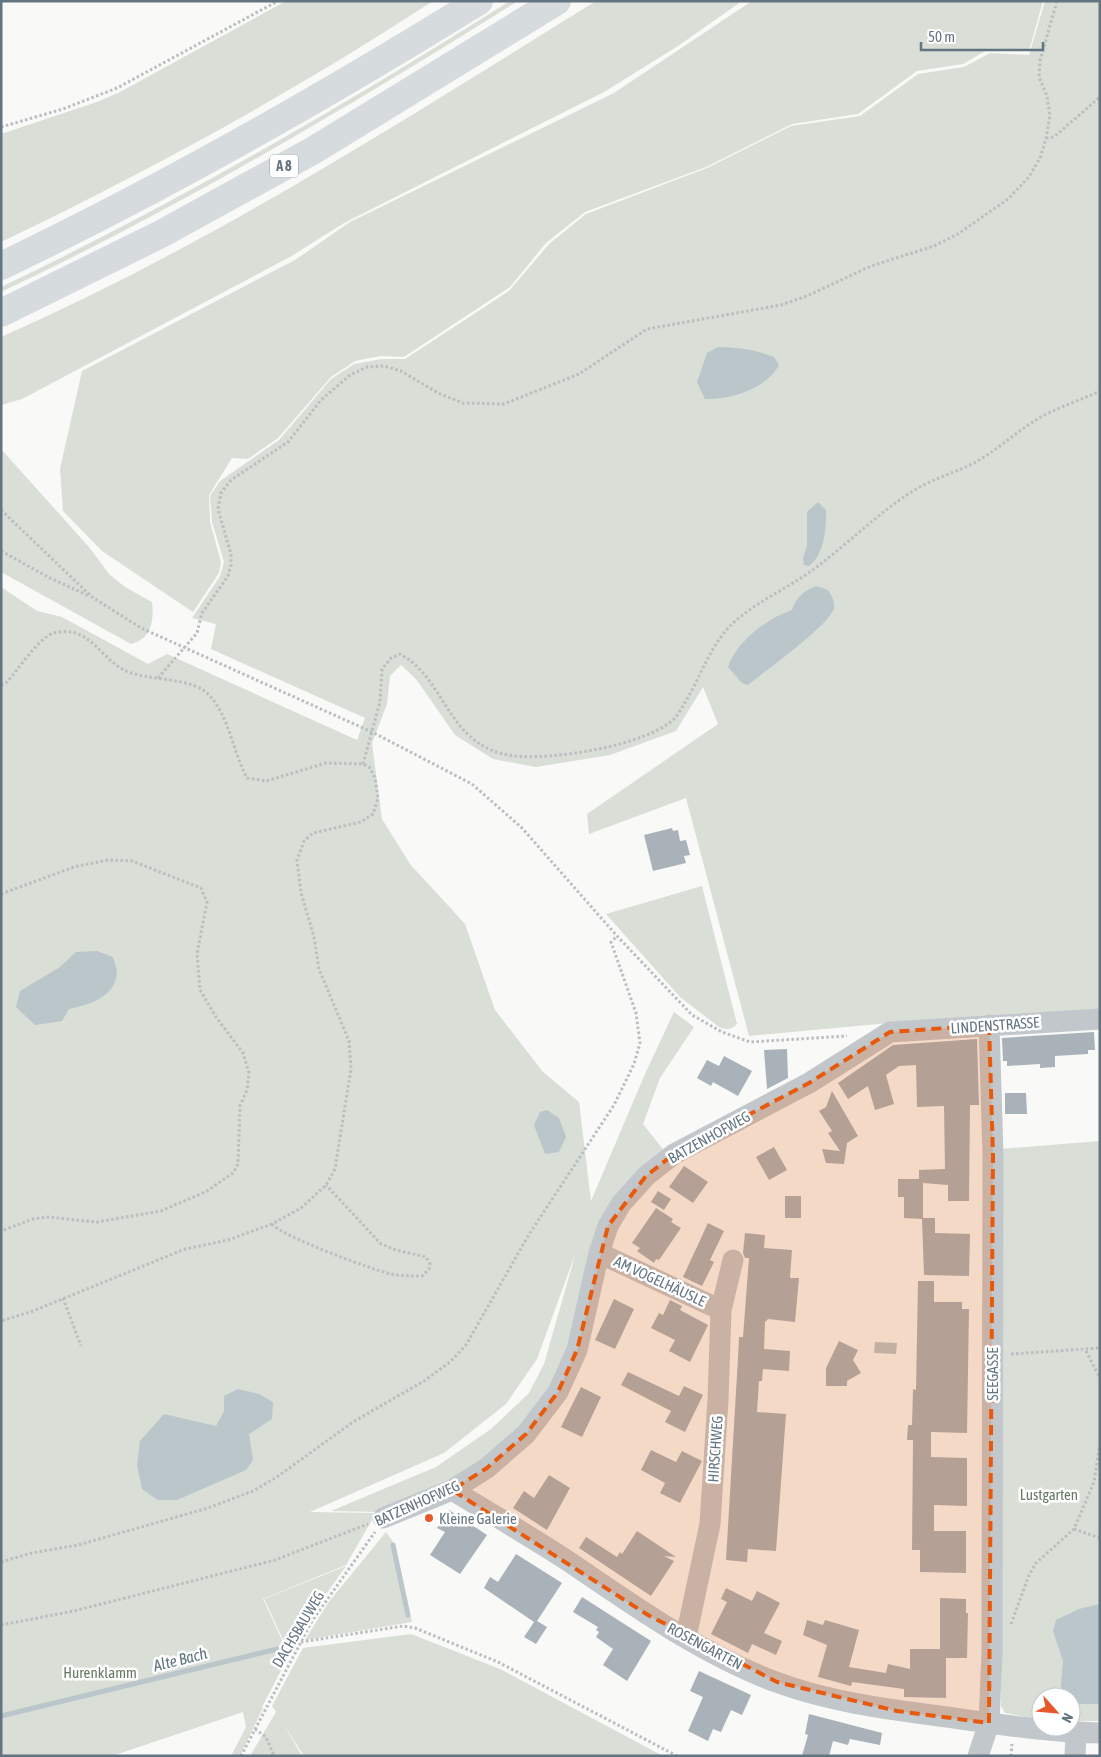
<svg xmlns="http://www.w3.org/2000/svg" width="1101" height="1757" font-family="'Asap Condensed',sans-serif">
	<style>
		.green { fill: #d9ded6 }
		.water { fill: #bac6ca }
		.lines { fill: none; stroke-linecap: round; stroke-linejoin: round }
		.stream { stroke: #bac6ca; stroke-width: 5 }
		.building { fill: #a9b2b8 }
		.path { stroke: #babec1; stroke-width: 3; stroke-dasharray: 2.5 2.5; stroke-linecap: butt }
		.minor { stroke: #c2c7cb; stroke-width: 21 }
		.highway { stroke: #d6dbde; stroke-width: 28 }
		.marked { fill: #e8590c; fill-opacity: 0.2; stroke: #e8590c; stroke-width: 4; stroke-dasharray: 10 6; stroke-linejoin: round }
		.poi-dot { fill: #e6572b; stroke: #fff; stroke-width: 2 }
		.labels { text-anchor: middle; dominant-baseline: central; stroke-width: 5; stroke-linejoin: round; paint-order: stroke }
		.shield { fill: #fff; stroke: #929ea8; stroke-width: 1 }
		.shield-label { font-size: 14px; font-weight: bold; fill: #647582 }
		.street-label { font-size: 15px; fill: #647582; stroke: #fff }
		.park-label { font-size: 15px; fill: #677a63; stroke: #fff }
		.poi-label { font-size: 15px; fill: #647582; stroke: #fff; text-anchor: start }
		.water-label { font-size: 16px; font-style: italic; fill: #5f747c; stroke: #fff }
	</style>
	<rect width="100%" height="100%" fill="#f9f9f7"/>
	<!-- green -->
	<path class="green" d="M286,1H433C295,91 150,171 1,242V134L97,102L120,92Z
		M510,1H518C350,106 181,207 1,292V287C177,203 345,105 510,1Z
		M596,1H742L678,46L604,92L344,223L290,257L22,399L1,405V337C210,245 402,121 596,1Z
		M752,1H1043L1029,51L987,50L963,64L917,71L858,114L792,124L706,167L585,212L546,243L510,287L404,357L381,356L355,361L331,377L278,438L248,459L232,458L209,495L210,522L221,562L219,573L193,612L102,551L63,511L60,469L82,371L295,260L350,222L614,93Z
		M1045,1H1100V1012L911,1021L749,1036L686,798L589,834L587,814L718,724L703,687L676,731L610,755L536,767L493,759L455,735L416,679L401,665L390,676L387,704L372,743L382,819L410,864L465,924L495,1010L543,1072L579,1102L591,1201L645,1074L674,1012L694,1027L660,1078L643,1124L666,1153L600,1225L573,1346L539,1409L470,1473L380,1512L331,1511L436,1467L491,1429L529,1393L544,1364L576,1252L537,1359L506,1404L444,1453L310,1512L376,1513L346,1565L263,1599L289,1655L262,1707L263,1708L240,1756H231L246,1727L243,1712L112,1756H1V587L37,611L62,617L148,664L167,654L357,740L365,718L211,649L216,624L192,618L220,576L224,562L212,522L210,496L220,481L279,440L331,379L354,364L381,359H405L509,291L549,244L586,214L707,168L791,126L860,116L918,74L964,67L990,53L1029,55Z
		M1,449L89,547L109,574L125,587L152,602C154,620 152,639 131,644L1,572Z
		M702,886L737,1024C731,1030 727,1030 719,1027L680,997L606,914Z
		M1100,1141V1721H1071V1697H1041V1720L1005,1713L1001,1706L999,1149Z
		M386,1532L393,1542L412,1622L305,1640L328,1603Z
		M346,1566L308,1620L290,1654L264,1599Z
		M411,1634L500,1669L663,1756H304L284,1725L302,1756H250L276,1712L272,1706L303,1648Z"/>
	<!-- water -->
	<path class="water" d="M718,347C737,347 756,350 774,357L779,365C766,389 731,400 705,399L697,382L707,353Z
		M818,502L826,510C826,528 825,554 809,566L804,565L803,558L807,546V512Z
		M816,586L828,590C831,595 835,601 834,608C830,625 765,671 748,685L742,683L728,667C737,641 766,619 792,610C796,597 804,591 816,586Z
		M97,951L113,957C114,962 117,968 117,973C115,997 89,1005 69,1009L62,1021L35,1025L16,1007L20,991L60,967L76,952Z
		M547,1110L559,1118L566,1137L559,1152L545,1154L534,1125L540,1112Z
		M875,1342L897,1343L896,1354L874,1353Z
		M238,1389L259,1394L273,1402L272,1419L249,1434L253,1460L246,1470L177,1500H158L142,1489L137,1465L140,1441L164,1414L216,1426L224,1411V1396Z
		M1100,1604V1704H1071V1697H1060L1063,1661L1053,1631L1056,1620L1079,1609Z"/>
	<g class="lines">
		<!-- stream -->
		<path class="stream" d="M393,1545L408,1615
			M1,1716L277,1649"/>
	</g>
	<!-- building -->
	<path class="building" d="M672,828L673,831L678,830L680,841L686,840L690,855L684,856L686,863L653,871L644,835Z
		M1094,1032L1095,1050H1088V1054L1055,1056V1067L1040,1068V1064L1007,1066V1061H1003L1002,1038Z
		M977,1039L979,1105H970L969,1201H948V1185L923,1183V1218H935V1233L970,1234L969,1276L924,1275L922,1219L904,1218V1197H898V1179H919V1170L945,1169L944,1106L917,1107L916,1065L899,1066L886,1075L894,1104L875,1110L868,1086L848,1099L838,1083L893,1045Z
		M787,1049L788,1078L767,1089L764,1050Z
		M724,1056L752,1071L738,1096L713,1082L711,1086L697,1078L707,1060L719,1066Z
		M832,1091L858,1136L847,1143L844,1164L826,1163L822,1149L840,1151L828,1133L832,1131L819,1111L826,1107Z
		M1005,1093H1026L1027,1114H1005Z
		M774,1147L787,1170L769,1180L756,1157Z
		M684,1166L708,1182L693,1203L669,1187Z
		M658,1191L671,1199L664,1210L651,1202Z
		M785,1196H801V1218H785Z
		M656,1208L673,1219L671,1222L681,1228L659,1260L656,1259L654,1263L637,1251L640,1248L632,1243Z
		M708,1223L724,1231L710,1260L714,1262L702,1286L683,1277Z
		M745,1233L765,1235L764,1248L792,1250L790,1278H799L795,1322L768,1319L765,1322L764,1349L790,1351L789,1371L763,1369L762,1381H759L757,1412L786,1414L776,1551L748,1549L747,1562L726,1560L738,1358L739,1337H743L749,1258H745L743,1253Z
		M918,1281H934V1302H962V1309H969L967,1433L931,1432V1457L967,1458V1506L934,1505V1531H966V1573L920,1572V1550H912L913,1440H907L908,1425H912L913,1389L916,1390Z
		M614,1299L634,1309L615,1349L595,1340Z
		M670,1300L682,1306L680,1310L708,1325L690,1362L669,1351L675,1340L651,1328L659,1313L663,1315Z
		M839,1341L858,1350L853,1360L861,1373L847,1381V1386H826V1368Z
		M628,1372L679,1396L684,1386L703,1395L685,1432L665,1422L671,1411L621,1385Z
		M581,1387L601,1397L582,1437L561,1427Z
		M651,1450L676,1462L682,1451L702,1461L680,1503L660,1493L665,1483L641,1470Z
		M549,1475L570,1488L547,1530L513,1508L524,1491L534,1498Z
		M449,1510L487,1535L460,1574L430,1555L445,1532L437,1528Z
		M637,1531L676,1557L664,1556L674,1561L651,1596L579,1548L586,1537L617,1557L620,1552L622,1554Z
		M516,1554L562,1583L537,1621L547,1627L536,1644L524,1637L534,1622L484,1588L490,1577L498,1582Z
		M726,1588L752,1601L757,1591L780,1603L764,1633L782,1641L776,1655L752,1644L748,1653L711,1634L727,1602L721,1599Z
		M582,1597L651,1641L627,1681L603,1665L613,1649L596,1637L599,1632L596,1630L598,1627L573,1612Z
		M940,1598L966,1599V1613H968L967,1658H946V1698L904,1697V1689L852,1682L851,1686L818,1677L827,1645L803,1635L807,1620L823,1625L825,1620L859,1630L849,1667L886,1673L888,1664L910,1669V1649H940Z
		M699,1671L751,1695L742,1715L731,1710L721,1732L713,1729L708,1741L688,1731L703,1697L690,1691Z
		M809,1714L882,1733L880,1745L850,1739L848,1745L833,1741L829,1756H802L808,1735L805,1734Z"/>
	<g class="lines">
		<!-- path -->
		<path class="path" d="M1,127L63,109L117,88L278,1
			M1046,138L1054,137L1100,97
			M1,510L92,597L141,628L372,732L472,784L522,828L617,936L692,1015L722,1032L750,1042L847,1036
			M1,551L48,577L89,596
			M158,678L197,633L202,613L228,576L231,565V554L218,509L221,493L231,480L288,442L321,400L350,375L367,367L384,366L401,371L438,393L463,403L504,404L579,374L647,329L781,305L807,296L871,266L934,246L958,234L1008,199L1029,177L1041,156L1046,138L1050,116L1047,96L1039,77L1040,61L1057,1
			M1,685L7,682C18,670 39,637 54,633C89,624 100,658 124,670C148,682 193,676 210,696C230,719 233,752 247,778L266,781L326,763L363,764L370,768L375,778L378,798L373,814L361,822L313,833L304,841L297,860L301,893L314,937L319,969L349,1041L351,1069L335,1169L326,1185L301,1208L272,1224L228,1240L185,1249L33,1311L1,1321
			M363,764L380,702L382,669L391,658L400,654C448,680 446,747 514,756C553,760 645,746 674,719C678,715 681,709 684,704C700,679 709,647 731,625C755,602 787,589 814,569C849,543 881,510 918,488C936,478 956,472 974,463C996,451 1015,433 1036,420C1055,408 1079,401 1100,391
			M1,894L74,867L108,860L132,861L201,888L207,902L197,954L200,990L216,1017L243,1053L249,1073L247,1090L240,1106L238,1164L233,1173L207,1191L161,1211L97,1222L48,1217L33,1219L1,1231
			M272,1224C281,1236 373,1270 391,1274C401,1276 411,1276 422,1276L429,1269L430,1264L426,1257L396,1250L381,1244L326,1185
			M63,1298L81,1346
			M1086,1351L1100,1378
			M1011,1354L1100,1348
			M1074,1529L1100,1538
			M1,1562L32,1553L78,1545L208,1508L253,1491L277,1477L353,1422L424,1381L450,1362L466,1345L528,1236L614,1105L634,1064L640,1043L636,1013L611,942L617,936
			M1011,1624L1029,1575L1036,1563L1074,1529L1094,1482L1100,1444
			M1,1625L74,1611L275,1560L368,1524
			M301,1642L403,1626L415,1628L498,1662L677,1756
			M1055,1697L1077,1689
			M1032,1709L1041,1703
			M255,1729L266,1737L274,1756
			M241,1756L312,1621L375,1532
			M1011,1756L1012,1744"/>
		<!-- minor -->
		<path class="minor" d="M599,1253L721,1310
			M452,1490C490,1513 528,1535 565,1559C632,1604 700,1654 776,1682C832,1703 895,1710 954,1718C1002,1725 1050,1732 1100,1733
			M383,1518L452,1490L487,1468L526,1434L558,1392L577,1350L599,1253L608,1226L621,1204L646,1176L674,1154L809,1083L890,1032L1100,1019
			M686,1637L710,1524L718,1400L721,1310L733,1260
			M978,1756L989,1723L992,1652L993,1155L989,1025
			M1075,1756L1076,1732"/>
		<!-- highway -->
		<path class="highway" d="M1,266C166,187 324,97 479,1
			M1,313L161,234L314,150L557,1"/>
	</g>
	<!-- marked area -->
	<path class="marked" d="M989,1025L993,1155L989,1723L897,1711L777,1682L648,1615L452,1490L487,1468L526,1434L558,1392L577,1350L608,1226L646,1176L674,1154L809,1083L890,1032Z"/>
	<!-- markers -->
	<circle class="poi-dot" cx="429" cy="1518" r="5"/>
	<g class="labels">
		<!-- shield labels -->
		<rect class="shield" x="270" y="154.5" width="28" height="23" rx="4"/>
		<g class="shield-label">
			<text x="284" y="166">A 8</text>
		</g>
		<!-- street labels -->
		<g class="street-label">
			<text transform="translate(995 1025) rotate(-4)">LINDENSTRASSE</text>
			<text transform="translate(709 1137) rotate(-29)">BATZENHOFWEG</text>
			<text transform="translate(660 1281) rotate(25)">AM VOGELHÄUSLE</text>
			<text transform="translate(992 1374) rotate(-90)">SEEGASSE</text>
			<text transform="translate(715 1449) rotate(-86)">HIRSCHWEG</text>
			<text transform="translate(417 1503) rotate(-24)">BATZENHOFWEG</text>
			<text transform="translate(298 1629) rotate(-59)">DACHSBAUWEG</text>
			<text transform="translate(705 1646) rotate(28)">ROSENGARTEN</text>
		</g>
		<!-- park labels -->
		<g class="park-label">
			<text x="1049" y="1494">Lustgarten</text>
			<text x="100" y="1672">Hurenklamm</text>
		</g>
		<!-- poi labels -->
		<g class="poi-label">
			<text x="439" y="1518">Kleine Galerie</text>
		</g>
		<!-- water labels -->
		<g class="water-label">
			<text transform="translate(180 1659) rotate(-14)">Alte Bach</text>
		</g>
	</g>
	<!-- border -->
	<rect width="1101" height="1757" fill="none" stroke="#647582" stroke-width="5"/>
	<!-- north arrow -->
	<g transform="translate(1056 1712) rotate(117)"><circle r="24" fill="#ffffff" stroke="#c1c8cd"/>
	<path d="M0-4L9 19L0 12L-9 19Z" fill="#e6572b"/>
	<text y="-8" font-size="14" font-weight="bold" text-anchor="middle" fill="#647582">N</text>
	</g>
	<!-- scale -->
	<path d="M921 42v8h122v-8" fill="none" stroke="#647582" stroke-width="2.5"/>
	<text x="928" y="42" font-size="15" fill="#647582" stroke="#ffffff" stroke-width="4" paint-order="stroke">50 m</text>
</svg>
